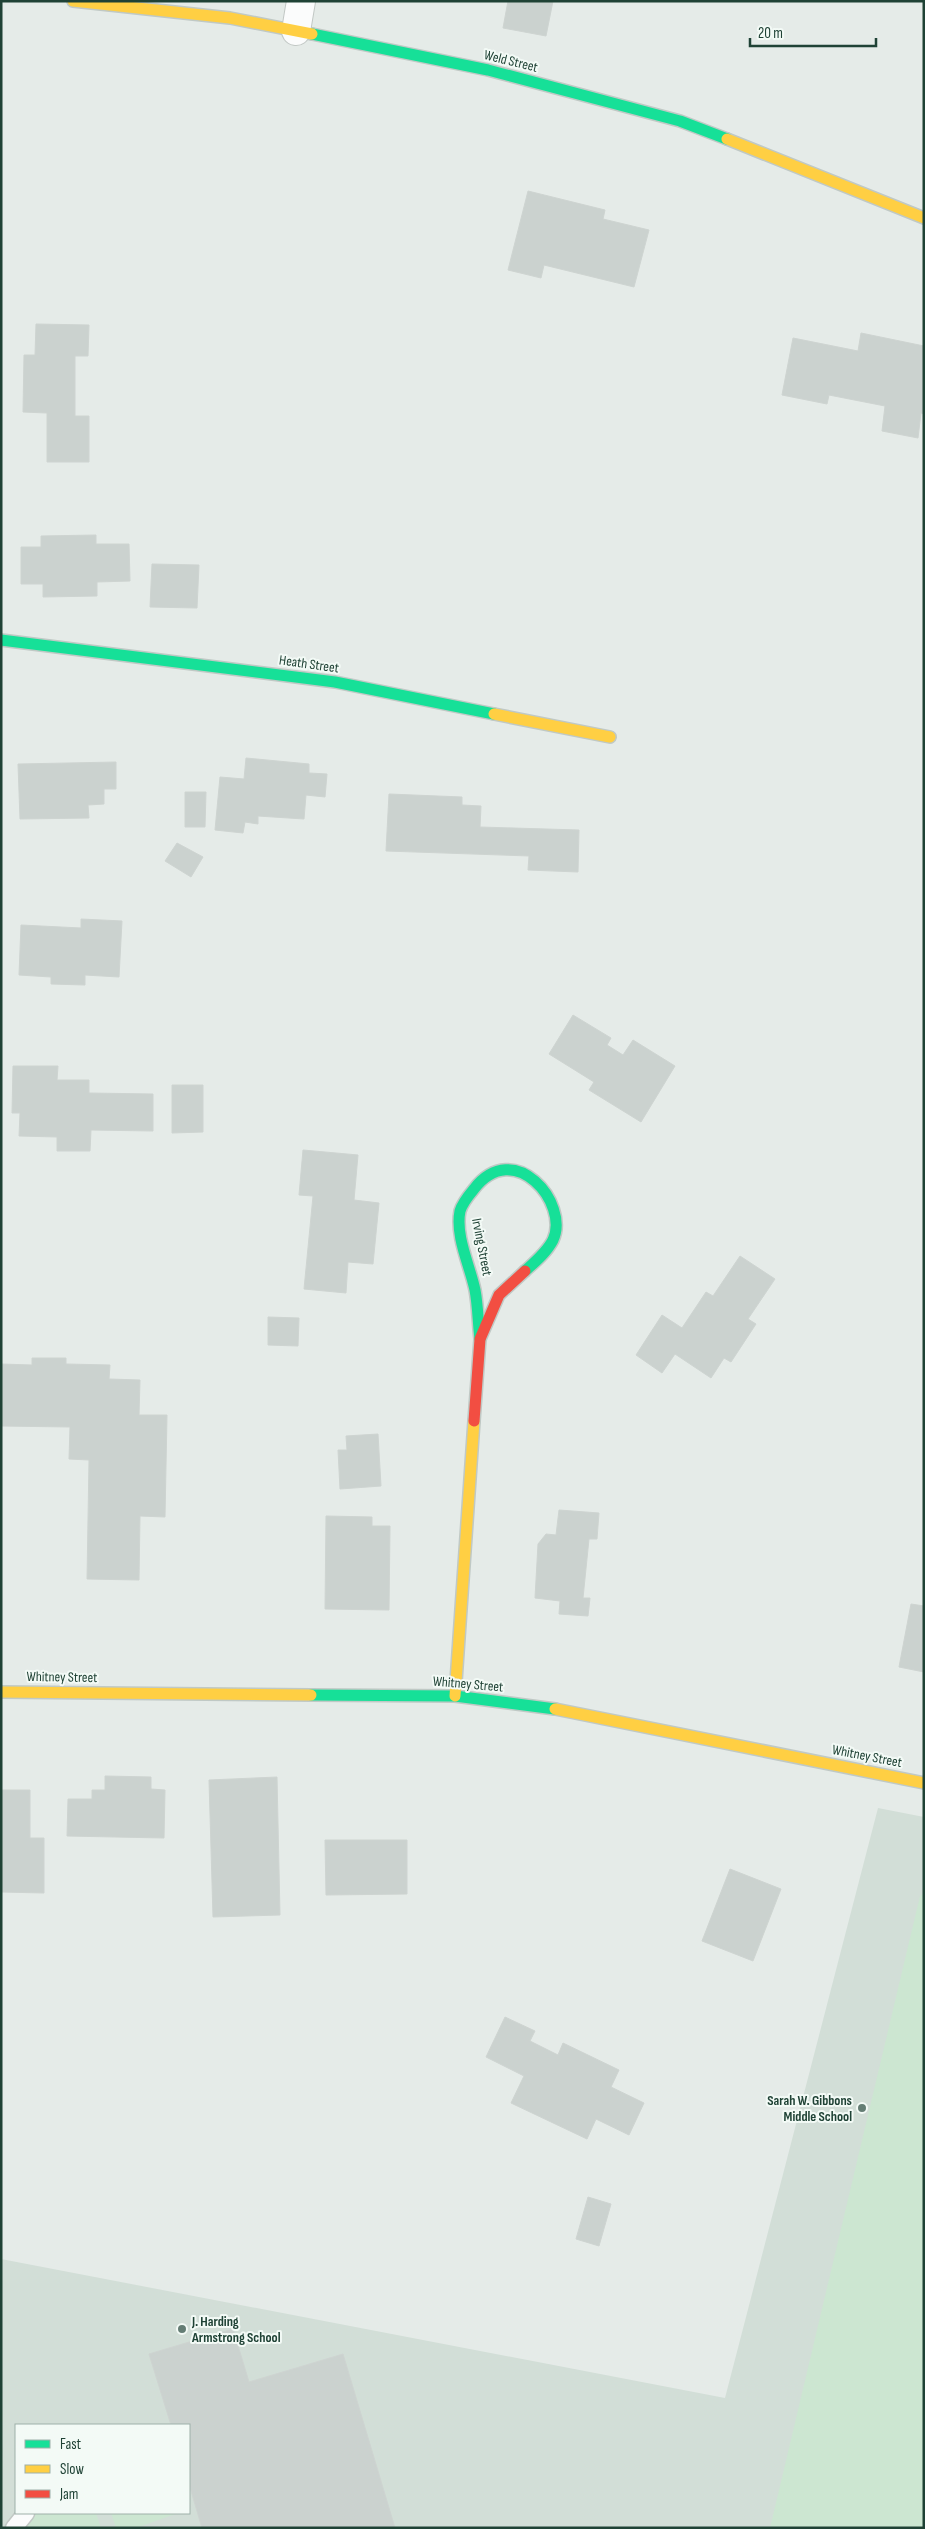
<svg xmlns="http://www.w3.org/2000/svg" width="925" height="2529" font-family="'Sofia Sans Condensed',sans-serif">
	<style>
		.built { fill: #d2ded7; fill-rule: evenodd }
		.green { fill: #cce6d1 }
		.building { fill: #cbd2cf; stroke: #ced4d1 }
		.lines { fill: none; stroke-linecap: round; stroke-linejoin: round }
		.lane-casing { stroke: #c2c8c5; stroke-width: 19 }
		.street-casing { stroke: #c2c8c5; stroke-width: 30 }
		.fast-casing { stroke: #c0c9c5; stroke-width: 14 }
		.slow-casing { stroke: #c0c9c5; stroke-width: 14 }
		.jam-casing { stroke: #c0c9c5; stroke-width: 14 }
		.lane { stroke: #fbfcfc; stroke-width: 16 }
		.street { stroke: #fbfcfc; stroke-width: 28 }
		.fast { stroke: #16e098; stroke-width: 11 }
		.slow { stroke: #ffcf43; stroke-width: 11 }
		.jam { stroke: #f24e42; stroke-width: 11 }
		.poi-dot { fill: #647d74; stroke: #f3faf6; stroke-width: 2 }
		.labels { text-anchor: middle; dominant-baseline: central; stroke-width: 4; stroke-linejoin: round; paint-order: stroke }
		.street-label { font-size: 14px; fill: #1f4235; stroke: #f3faf6 }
		.poi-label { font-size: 14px; font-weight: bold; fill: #1f4235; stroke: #f3faf6; text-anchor: end }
	</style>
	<rect width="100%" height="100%" fill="#e5ebe8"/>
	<!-- built -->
	<path class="built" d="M878,1808L924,1817V2528H1V2259L725,2398ZM16,2425H189V2513H16Z"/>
	<!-- green -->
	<path class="green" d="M924,1893V2528H770L920,1896Z
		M31,2513H96L101,2528H27L23,2516Z
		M111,2513H178L136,2528H116Z"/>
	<!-- building -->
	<path class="building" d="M508,1H553L546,36L503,28Z
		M528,191L605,210L603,219L649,230L634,287L544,265L541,278L508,270Z
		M36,324L89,325L88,356H75V416H89V462H47V413L23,412L24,355H35Z
		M861,333L924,346V414L921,413L918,438L882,431L885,406L829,395L827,404L782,395L793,338L858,351Z
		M96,535V544H129L130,581L97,582V596L43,597V584H21V547H41V536Z
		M152,564L199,565L197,608L150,607Z
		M246,758L309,764V773L327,774L325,797L306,795L304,819L258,816V824L245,822L243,833L215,830L220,777L244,779Z
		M116,762V789H104V804L88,805L89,818L20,819L18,764Z
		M185,792H206L205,827H185Z
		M389,794L462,797V805L481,806L480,827L579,830L578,872L528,870L529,856L386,851Z
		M177,843L203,857L191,877L165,861Z
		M81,919L122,921L119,977L85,975V985L51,984V977L19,975L21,925L81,928Z
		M573,1015L611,1038L607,1045L623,1055L633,1040L675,1066L641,1122L589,1090L594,1082L549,1054Z
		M13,1066H58L57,1080H89V1093L153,1094V1131L91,1130L90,1151H57V1137L19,1136L20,1113H12Z
		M172,1085H203V1132L172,1133Z
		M303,1150L358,1155L354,1200L379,1203L373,1264L348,1262L346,1293L304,1289L313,1196L299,1195Z
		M740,1256L775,1279L748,1319L756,1324L731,1362L724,1358L711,1378L675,1354L662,1373L636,1355L662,1315L682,1328L706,1292L713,1296Z
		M268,1317L299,1318L298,1346L268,1345Z
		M32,1358H66V1364L110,1365L109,1379L140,1380L139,1415H167L165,1517L140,1516L139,1580L87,1579L89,1460L69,1459L70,1427L1,1426V1364L32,1365Z
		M378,1434L381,1486L340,1489L338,1450H347L346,1436Z
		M559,1510L599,1513L597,1539H589L583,1598H590L588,1616L559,1614L560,1601L535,1598L538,1544L546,1534L556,1535Z
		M326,1516L372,1517V1526H390L389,1610L325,1609Z
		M911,1604L924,1606V1672L899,1667Z
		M105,1776L151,1777V1789L165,1790L164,1838L67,1836L68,1799H92V1790H105Z
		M277,1777L280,1915L213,1917L209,1780Z
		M1,1790H30V1838H44V1893L1,1892Z
		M325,1840H407V1894L326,1895Z
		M730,1869L781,1889L753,1961L702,1941Z
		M505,2017L535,2031L530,2041L558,2055L563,2043L619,2070L611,2087L644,2103L629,2135L596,2119L587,2139L511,2103L524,2076L486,2057Z
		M588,2197L611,2204L599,2246L576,2239Z
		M233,2329L249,2382L343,2354L395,2528H202L189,2484V2425H171L149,2354Z"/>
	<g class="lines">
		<!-- lane casing -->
		<g class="lane-casing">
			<path id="lane" d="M14,2528L26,2513"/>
		</g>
		<!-- street casing -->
		<g class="street-casing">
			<path id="street" d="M296,31L301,1"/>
		</g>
		<!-- fast casing -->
		<g class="fast-casing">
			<path id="fast" d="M312,34L488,70L680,121L727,139
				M1,640L335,682L494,714
				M480,1339C478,1323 478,1306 475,1290C470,1266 455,1236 460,1211C462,1204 469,1195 474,1189C514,1137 570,1203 553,1240C547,1252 535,1262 525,1271
				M311,1695L455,1696L555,1709"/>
		</g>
		<!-- slow casing -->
		<g class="slow-casing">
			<path id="slow" d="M73,1L230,18L312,34
				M727,139L924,218
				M494,714L610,737
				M1,1692L311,1695
				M455,1696L474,1421
				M555,1709L924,1783"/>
		</g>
		<!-- jam casing -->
		<g class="jam-casing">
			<path id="jam" d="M474,1421L480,1339L499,1295L525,1271"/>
		</g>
		<!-- lane -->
		<use href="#lane" class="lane"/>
		<!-- street -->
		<use href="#street" class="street"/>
		<!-- fast -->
		<use href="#fast" class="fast"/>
		<!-- slow -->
		<use href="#slow" class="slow"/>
		<!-- jam -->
		<use href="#jam" class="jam"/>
	</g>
	<!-- markers -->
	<g class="poi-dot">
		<circle cx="862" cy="2108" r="5"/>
		<circle cx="182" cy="2329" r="5"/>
	</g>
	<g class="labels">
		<!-- street labels -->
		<g class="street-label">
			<text transform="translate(511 61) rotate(14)">Weld Street</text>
			<text transform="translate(309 664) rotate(8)">Heath Street</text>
			<text transform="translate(482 1247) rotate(79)">Irving Street</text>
			<text transform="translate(62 1677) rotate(1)">Whitney Street</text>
			<text transform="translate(468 1684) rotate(5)">Whitney Street</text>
			<text transform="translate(867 1756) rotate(11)">Whitney Street</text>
		</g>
		<!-- poi labels -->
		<g class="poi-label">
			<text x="852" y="2100">Sarah W. Gibbons<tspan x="852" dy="16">Middle School</tspan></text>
			<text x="192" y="2321" text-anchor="start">J. Harding<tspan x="192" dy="16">Armstrong School</tspan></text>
		</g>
	</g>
	<!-- border -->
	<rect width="925" height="2529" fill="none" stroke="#1f4235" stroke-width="5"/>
	<!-- legend -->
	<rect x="15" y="2424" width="175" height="90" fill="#f3faf6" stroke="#9eb0a9"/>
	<rect x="25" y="2440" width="25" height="8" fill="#16e098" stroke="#9eb0a9"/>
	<text x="60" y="2449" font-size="15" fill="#1f4235">Fast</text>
	<rect x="25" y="2465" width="25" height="8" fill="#ffcf43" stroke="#9eb0a9"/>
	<text x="60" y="2474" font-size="15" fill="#1f4235">Slow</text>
	<rect x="25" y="2490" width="25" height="8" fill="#f24e42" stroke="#9eb0a9"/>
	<text x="60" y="2499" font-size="15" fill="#1f4235">Jam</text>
	<!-- scale -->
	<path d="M750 38v8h126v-8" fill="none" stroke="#1f4235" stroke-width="2.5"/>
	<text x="758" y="38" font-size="15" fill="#1f4235" stroke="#f3faf6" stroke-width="4" paint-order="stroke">20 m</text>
</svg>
